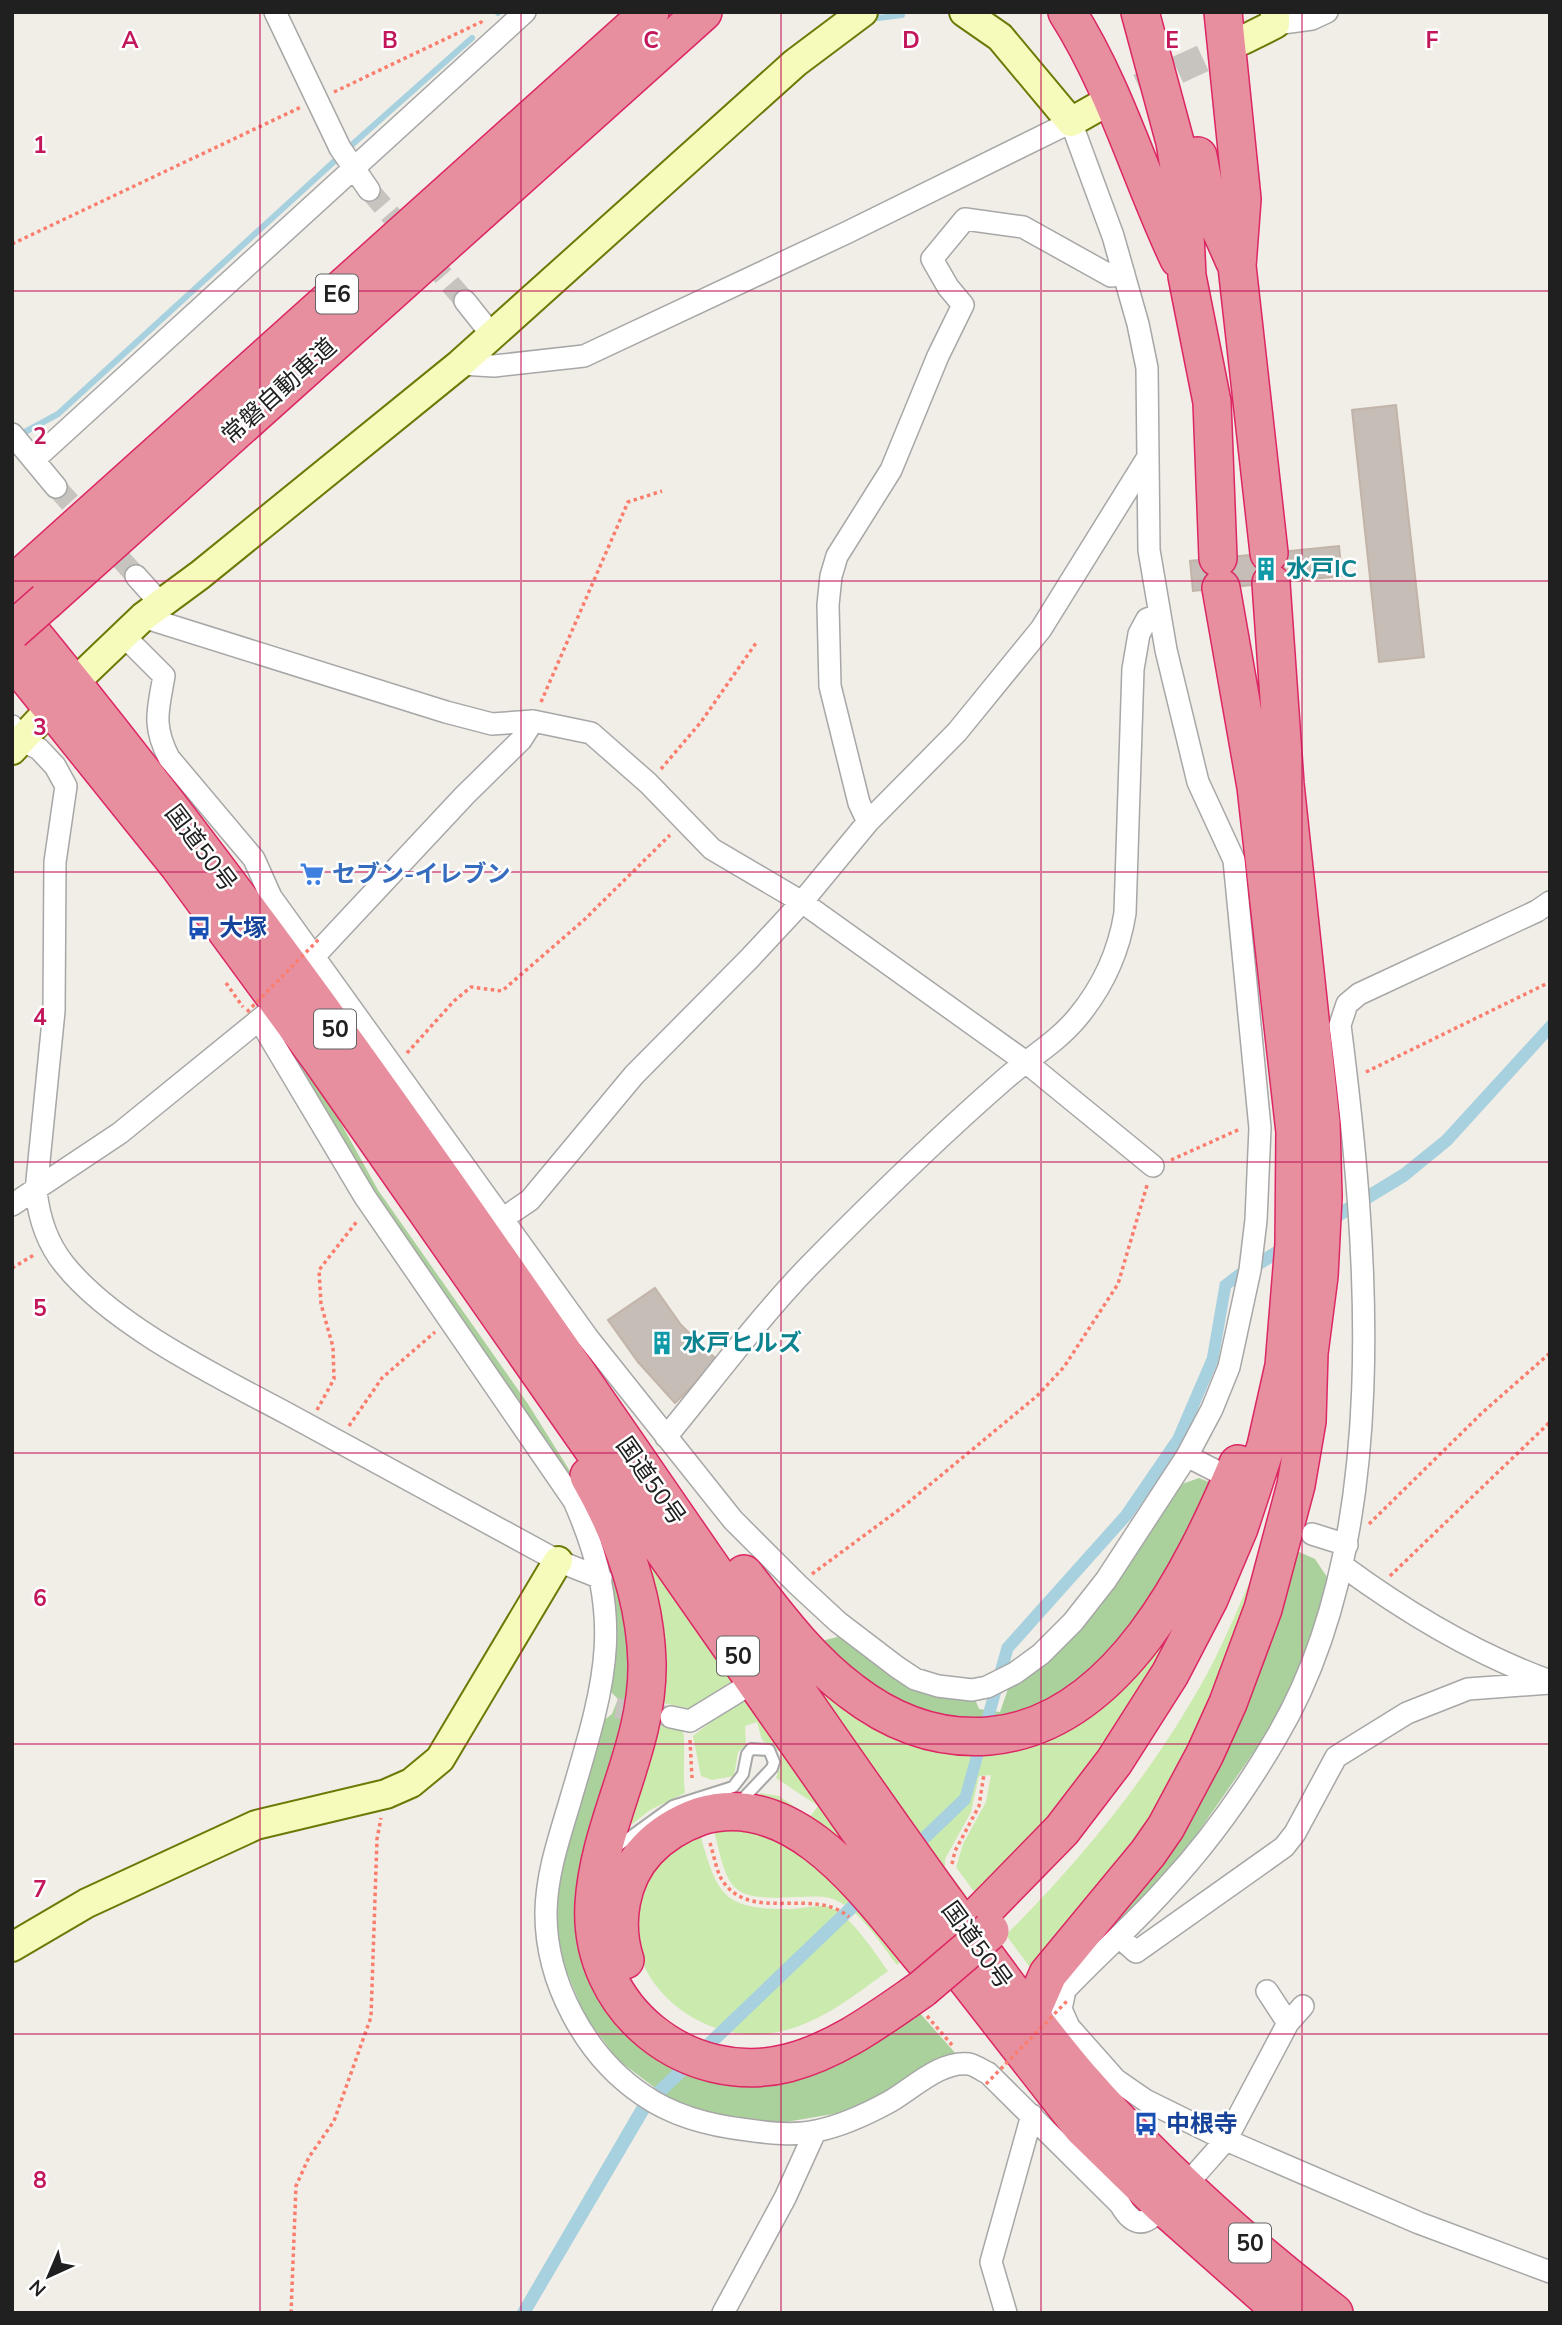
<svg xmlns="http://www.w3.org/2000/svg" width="1562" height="2325" font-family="'Nunito Sans','Noto Sans JP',sans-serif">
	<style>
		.grass { fill: #cbeaad }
		.forest { fill: #aad09b }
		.water { fill: #a7d1de }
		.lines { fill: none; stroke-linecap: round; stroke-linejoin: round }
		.stream { stroke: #a7d1de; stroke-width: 6 }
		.building { fill: #c5bdb6; stroke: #c2b4a9; stroke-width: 2 }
		.street-tunnel { stroke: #c7c4bf; stroke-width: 21; stroke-dasharray: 21 10; stroke-linecap: butt }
		.secondary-tunnel { stroke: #c7c4bf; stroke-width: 28; stroke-dasharray: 28 14; stroke-linecap: butt }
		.lane-casing { stroke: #a7a7a7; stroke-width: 14 }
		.street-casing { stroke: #a7a7a7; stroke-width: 24 }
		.secondary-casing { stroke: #6c7905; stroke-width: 32 }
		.highway-casing { stroke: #dc2764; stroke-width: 40 }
		.path { stroke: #fa7d6e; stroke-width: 3.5; stroke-dasharray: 3.5 3.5; stroke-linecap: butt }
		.lane { stroke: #fff; stroke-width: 10 }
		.street { stroke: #fff; stroke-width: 21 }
		.secondary { stroke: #f6fabb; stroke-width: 28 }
		.highway { stroke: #e78f9f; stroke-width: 37 }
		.highway-bridge-casing { stroke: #dc2764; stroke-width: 40; stroke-linecap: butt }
		.path-bridge { stroke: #fa7d6e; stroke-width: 3.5; stroke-dasharray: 3.5 3.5; stroke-linecap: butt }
		.highway-bridge { stroke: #e78f9f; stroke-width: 37 }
		.grid { fill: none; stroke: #c2185b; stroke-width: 2; stroke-opacity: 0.55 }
		.labels { text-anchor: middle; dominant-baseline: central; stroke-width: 5; stroke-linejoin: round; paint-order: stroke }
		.shield { fill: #fff; stroke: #636363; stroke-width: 2 }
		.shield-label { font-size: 23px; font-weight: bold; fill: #202020 }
		.street-label { font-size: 24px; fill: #202020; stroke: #fff }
		.culture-label { font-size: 24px; font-weight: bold; fill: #0d838f; stroke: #fff; text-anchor: start }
		.shop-label { font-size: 24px; font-weight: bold; fill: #366cbe; stroke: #fff; text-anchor: start }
		.transit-label { font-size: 24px; font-weight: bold; fill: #164399; stroke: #fff; text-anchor: start }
		.grid-label { font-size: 23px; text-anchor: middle; font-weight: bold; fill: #c2185b; stroke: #fff; stroke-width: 5; stroke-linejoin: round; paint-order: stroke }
	</style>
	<rect width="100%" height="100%" fill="#f1ede7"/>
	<!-- grass -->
	<path class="grass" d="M623,1516L736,1682L697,1710L658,1702Z
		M1263,1552L1234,1650L1157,1818L1079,1916L1043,1951L1032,1970L1006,1935C1084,1857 1154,1771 1207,1674C1228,1635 1244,1593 1263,1552Z
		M1201,1587L1104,1755L978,1897L956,1867L963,1844L986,1802L991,1775L979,1776L971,1812L945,1859V1867L970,1901L966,1905L818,1694L802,1661L956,1747Z
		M745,1695L855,1852L752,1804L761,1793L779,1796L810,1817L818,1806L776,1778L781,1765L780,1752L762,1740L757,1722L745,1726L746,1745L738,1752L734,1776L712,1780L701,1776L693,1736Z
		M655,1718L683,1730C686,1751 682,1771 685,1793L650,1810L621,1833Z
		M713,1827L764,1831L818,1861L905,1957L897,1965C880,1943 860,1909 833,1899C822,1895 807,1897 796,1897C726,1901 729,1889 713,1827Z
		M700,1834C717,1895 723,1910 791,1909C801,1909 819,1904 829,1907C850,1914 875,1953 888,1971C852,1997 817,2026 772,2033C692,2046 606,1966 644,1886C648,1878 652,1864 658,1858C669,1848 687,1841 700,1834Z"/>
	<!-- forest -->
	<path class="forest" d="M280,1028L313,1073L378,1190L528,1404L590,1503L615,1557L636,1667L588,1956L707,2075L918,2011L956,2054L851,2111L774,2124L705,2113L670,2099L618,2060L585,2016L554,1941L556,1883L603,1721L612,1714L618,1699L609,1690C620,1638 615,1583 598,1534L375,1199L307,1079L275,1031Z
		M1199,1478L1221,1487L1125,1644L1055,1703L968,1727L879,1694L818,1642L841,1636L975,1699L979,1709L1000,1712L1008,1689C1066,1658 1127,1553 1167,1498L1182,1484Z
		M1297,1551L1315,1559L1331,1583L1285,1707L1165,1880L1128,1921L1077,1959Z"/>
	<!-- water -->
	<path class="water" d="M1550,1018V1036L1451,1145L1407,1181L1231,1288L1218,1362L1184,1442L1131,1519L1013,1651L970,1803L651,2109L531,2313H516L639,2102L960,1795L1002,1645L1121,1512L1173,1436L1207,1357L1220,1282L1237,1269L1401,1169L1442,1136Z"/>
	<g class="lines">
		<!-- stream -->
		<path class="stream" d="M498,13L499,12
			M878,18L902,15
			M346,150L472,38
			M23,433L58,414L339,157"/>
	</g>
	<!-- building -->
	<path class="building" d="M1396,405L1424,657L1379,662L1352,410Z
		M1339,546L1342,576L1193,591L1190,561Z
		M655,1288L681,1325L718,1361L675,1403L638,1362L608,1320Z"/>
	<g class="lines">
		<!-- street-tunnel -->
		<path class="street-tunnel" d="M369,190L465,301
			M56,487L136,576
			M616,1708L671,1717"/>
		<!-- secondary-tunnel -->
		<path class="secondary-tunnel" d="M1101,105L1243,40"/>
		<!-- lane casing -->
		<g class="lane-casing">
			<path id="lane" d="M615,1848L673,1806L733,1787L743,1774L747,1754L751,1749L769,1750L774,1762L772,1768L738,1804"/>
		</g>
		<!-- street casing -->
		<g class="street-casing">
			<path id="street" d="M275,12L340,148L369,190
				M1275,24L1312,19L1327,12
				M465,301L492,335
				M12,434L56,487
				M34,460L525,12
				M136,576L161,604
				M143,617L446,712L492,724L533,721L591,733L648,783L712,849L802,902L1027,1063L1153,1166
				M124,636L164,676C158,710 152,725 169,758L254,859L271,897L588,1338L733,1520L798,1585L838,1622L897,1667L915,1679L938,1686L972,1690L987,1687L1015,1673L1041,1654L1073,1622L1106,1580L1187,1456L1212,1409L1229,1367L1250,1270L1256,1220L1260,1128L1234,860L1198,782L1166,650L1149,550L1147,368L1138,324L1113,236L1071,122L846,233L584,356L494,366L460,364
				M12,726L23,741L39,749L55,766L66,786L55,862L54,1011L36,1191C39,1218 47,1243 64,1264C113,1326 219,1377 288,1414C378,1463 468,1512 558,1561L601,1578
				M868,822L859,803L830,686L828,605L831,576L837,556L891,470L938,356L963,305L948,287L932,259L965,219L1023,227L1111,276L1124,274
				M306,965L465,795L521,740L533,721
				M260,1021L365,1197L574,1501C626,1619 606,1680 571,1798C560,1836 547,1871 546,1911C545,1981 585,2056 643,2095C673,2116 712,2126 748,2130C769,2133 794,2136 816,2131C841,2126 867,2114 889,2102C912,2089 941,2060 969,2064C975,2065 983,2071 988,2073L1120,2204C1125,2213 1133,2225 1145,2221C1163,2215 1210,2157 1226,2140L1419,2223L1550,2272
				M12,1205L120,1133L270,1011
				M492,1226L530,1200L634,1075L750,958L802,902L868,822L957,732L1041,629L1146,460
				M666,1437C713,1380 758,1319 809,1266C872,1202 937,1138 1005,1079C1029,1058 1056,1043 1077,1018C1102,988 1119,951 1125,913L1133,669L1139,634L1147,619L1160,615
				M1187,1456L1216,1471
				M1312,1534L1347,1545
				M1343,1566C1407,1613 1475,1654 1550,1681
				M671,1717L690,1721L739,1691
				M1119,1937L1136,1952L1284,1847L1295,1833L1336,1757L1407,1713L1468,1689L1550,1683
				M1267,1991L1288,2023
				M1303,2006L1288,2023L1226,2140L1145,2100L1116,2080L1069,2027L1061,2009L1065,1990C1098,1955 1134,1924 1166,1888C1208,1843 1245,1791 1276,1738C1394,1540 1368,1245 1340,1025L1347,1004L1359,994L1537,911L1550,902
				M723,2313L785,2198L815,2132
				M1006,2313L991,2262L1032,2115"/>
		</g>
		<!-- secondary casing -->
		<g class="secondary-casing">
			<path id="secondary" d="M964,12L1000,37L1071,122L1101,105
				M1243,40L1275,24V12
				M12,750L74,683L143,617L200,575L460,364L795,63L863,12
				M12,1947L87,1903L256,1825L386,1794L411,1783L440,1759L558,1561"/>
		</g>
		<!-- highway casing -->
		<g class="highway-casing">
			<path id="highway" d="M1067,12C1116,89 1140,177 1179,259
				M1140,12L1175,142L1183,192L1187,276L1212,402L1218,558
				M1223,12L1242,199L1237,266L1269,553
				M1198,156L1206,197L1235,262
				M12,585L650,12
				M46,601L703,12
				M12,609C261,910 482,1235 704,1557C789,1679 872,1802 960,1922C999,1974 1037,2028 1079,2077C1155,2164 1243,2243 1334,2313
				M12,658L179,866L322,1061L930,1932L1082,2127L1163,2206L1284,2313
				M589,1476C621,1532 645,1597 647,1662C649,1747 599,1821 594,1904C588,2009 688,2088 788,2063C838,2050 880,2018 922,1989
				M744,1574C776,1615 809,1660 851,1691C891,1722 938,1740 989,1736C1119,1725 1193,1569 1238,1464
				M978,1916L1062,1830L1114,1762L1170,1674L1209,1599L1239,1528L1266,1446L1284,1366L1294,1244L1295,1132L1256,787L1221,588
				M625,1960C613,1923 620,1879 647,1850C662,1834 681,1823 701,1816C799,1787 874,1902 928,1965
				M1030,2015L1048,1974L1148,1853L1166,1827L1205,1754L1228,1703L1263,1609L1296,1485L1307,1421L1309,1353L1319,1276L1323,1197L1321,1122L1285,784L1271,583"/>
		</g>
		<!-- path -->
		<path class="path" d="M334,92L481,22L484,25
			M12,244L301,107
			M541,702L628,502L662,491
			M661,769L701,722L756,643
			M226,983L243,1007
			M407,1053L454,1001L471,987L502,991L584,920L670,835
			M1366,1072L1550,982
			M1171,1160L1240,1129
			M12,1268L34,1255
			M317,1410L334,1379L333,1347L321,1304L319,1270L358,1220
			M349,1426L382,1378L435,1332
			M1369,1524L1483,1412L1550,1353
			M812,1574L904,1506L1037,1396L1064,1367L1118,1284L1148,1182
			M1390,1576L1550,1422
			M690,1740L692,1778
			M710,1843C714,1855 716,1870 722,1880C750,1924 814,1886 849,1917
			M952,1864L955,1851L979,1806L984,1774
			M927,2016L952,2045
			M291,2313L296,2186L309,2157L334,2121L371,2017L377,1839L381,1818"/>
		<!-- lane -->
		<use href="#lane" class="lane"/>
		<!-- street -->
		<use href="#street" class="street"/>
		<!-- secondary -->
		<use href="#secondary" class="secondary"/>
		<!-- highway -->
		<use href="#highway" class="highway"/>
		<!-- highway-bridge casing -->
		<g class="highway-bridge-casing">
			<path id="highway-bridge" d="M12,631L46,601
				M922,1989L990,1931"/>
		</g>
		<!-- path-bridge -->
		<path class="path-bridge" d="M247,1012L319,939
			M986,2084L1068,2000"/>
		<!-- highway-bridge -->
		<use href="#highway-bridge" class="highway-bridge"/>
	</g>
	<!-- grid -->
	<path class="grid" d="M260,12V2313M521,12V2313M781,12V2313M1041,12V2313M1302,12V2313M12,291H1550M12,581H1550M12,872H1550M12,1162H1550M12,1453H1550M12,1744H1550M12,2034H1550"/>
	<!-- icons -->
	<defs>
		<g id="building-bare" transform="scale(1.89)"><path d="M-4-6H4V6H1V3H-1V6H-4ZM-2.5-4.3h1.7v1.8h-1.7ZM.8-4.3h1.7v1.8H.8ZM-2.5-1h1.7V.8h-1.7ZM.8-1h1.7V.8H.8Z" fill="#0f9aa8" stroke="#fff" stroke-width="2.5" paint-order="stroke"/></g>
		<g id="supermarket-bare" transform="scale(1.89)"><path d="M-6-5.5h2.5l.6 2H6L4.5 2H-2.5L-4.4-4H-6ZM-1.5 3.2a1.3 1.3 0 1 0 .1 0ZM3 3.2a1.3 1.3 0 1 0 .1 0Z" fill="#3f7fe0" stroke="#fff" stroke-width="2.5" paint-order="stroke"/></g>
		<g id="bus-bare" transform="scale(1.89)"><path d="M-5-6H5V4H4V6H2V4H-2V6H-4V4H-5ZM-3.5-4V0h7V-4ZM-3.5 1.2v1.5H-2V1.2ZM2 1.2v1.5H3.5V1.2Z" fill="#1a4fb4" stroke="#fff" stroke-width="2.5" paint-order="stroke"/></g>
	</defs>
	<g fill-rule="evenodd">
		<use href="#building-bare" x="1266" y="569"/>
		<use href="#supermarket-bare" x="312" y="874"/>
		<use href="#bus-bare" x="199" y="928"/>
		<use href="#building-bare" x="662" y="1343"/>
		<use href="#bus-bare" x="1146" y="2124"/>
	</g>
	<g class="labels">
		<!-- shield labels -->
		<g class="shield">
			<rect x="316" y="274.5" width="42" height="39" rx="5"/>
			<rect x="314" y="1009.5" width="42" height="39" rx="5"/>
			<rect x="717" y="1636.5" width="42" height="39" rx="5"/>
			<rect x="1229" y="2223.5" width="42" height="39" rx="5"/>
		</g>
		<g class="shield-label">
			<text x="337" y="294">E6</text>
			<text x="335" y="1029">50</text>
			<text x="738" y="1656">50</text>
			<text x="1250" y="2243">50</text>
		</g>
		<!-- street labels -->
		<g class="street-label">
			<text transform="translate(279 391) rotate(-42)">常磐自動車道</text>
			<text transform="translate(201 848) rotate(53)">国道50号</text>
			<text transform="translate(651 1481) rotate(55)">国道50号</text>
			<text transform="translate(977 1945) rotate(54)">国道50号</text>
		</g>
		<!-- culture labels -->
		<g class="culture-label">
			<text x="1286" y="569">水戸IC</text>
			<text x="682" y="1343">水戸ヒルズ</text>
		</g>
		<!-- shop labels -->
		<g class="shop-label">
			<text x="332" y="874">セブン-イレブン</text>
		</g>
		<!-- transit labels -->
		<g class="transit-label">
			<text x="219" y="928">大塚</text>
			<text x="1166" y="2124">中根寺</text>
		</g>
	</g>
	<g class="grid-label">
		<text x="130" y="48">A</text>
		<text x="390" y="48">B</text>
		<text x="651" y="48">C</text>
		<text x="911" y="48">D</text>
		<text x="1172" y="48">E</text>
		<text x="1432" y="48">F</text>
		<text x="40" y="153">1</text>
		<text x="40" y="444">2</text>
		<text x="40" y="735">3</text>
		<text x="40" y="1025">4</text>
		<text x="40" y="1316">5</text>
		<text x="40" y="1606">6</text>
		<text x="40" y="1897">7</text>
		<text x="40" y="2188">8</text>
	</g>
	<!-- border -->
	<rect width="1562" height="2325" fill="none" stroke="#202020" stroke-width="28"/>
	<!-- north arrow -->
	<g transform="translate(49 2276) rotate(224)" stroke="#ffffff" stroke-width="5" paint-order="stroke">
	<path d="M0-5L12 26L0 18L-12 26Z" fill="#202020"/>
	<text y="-10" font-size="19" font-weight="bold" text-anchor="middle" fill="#202020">N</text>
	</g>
</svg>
